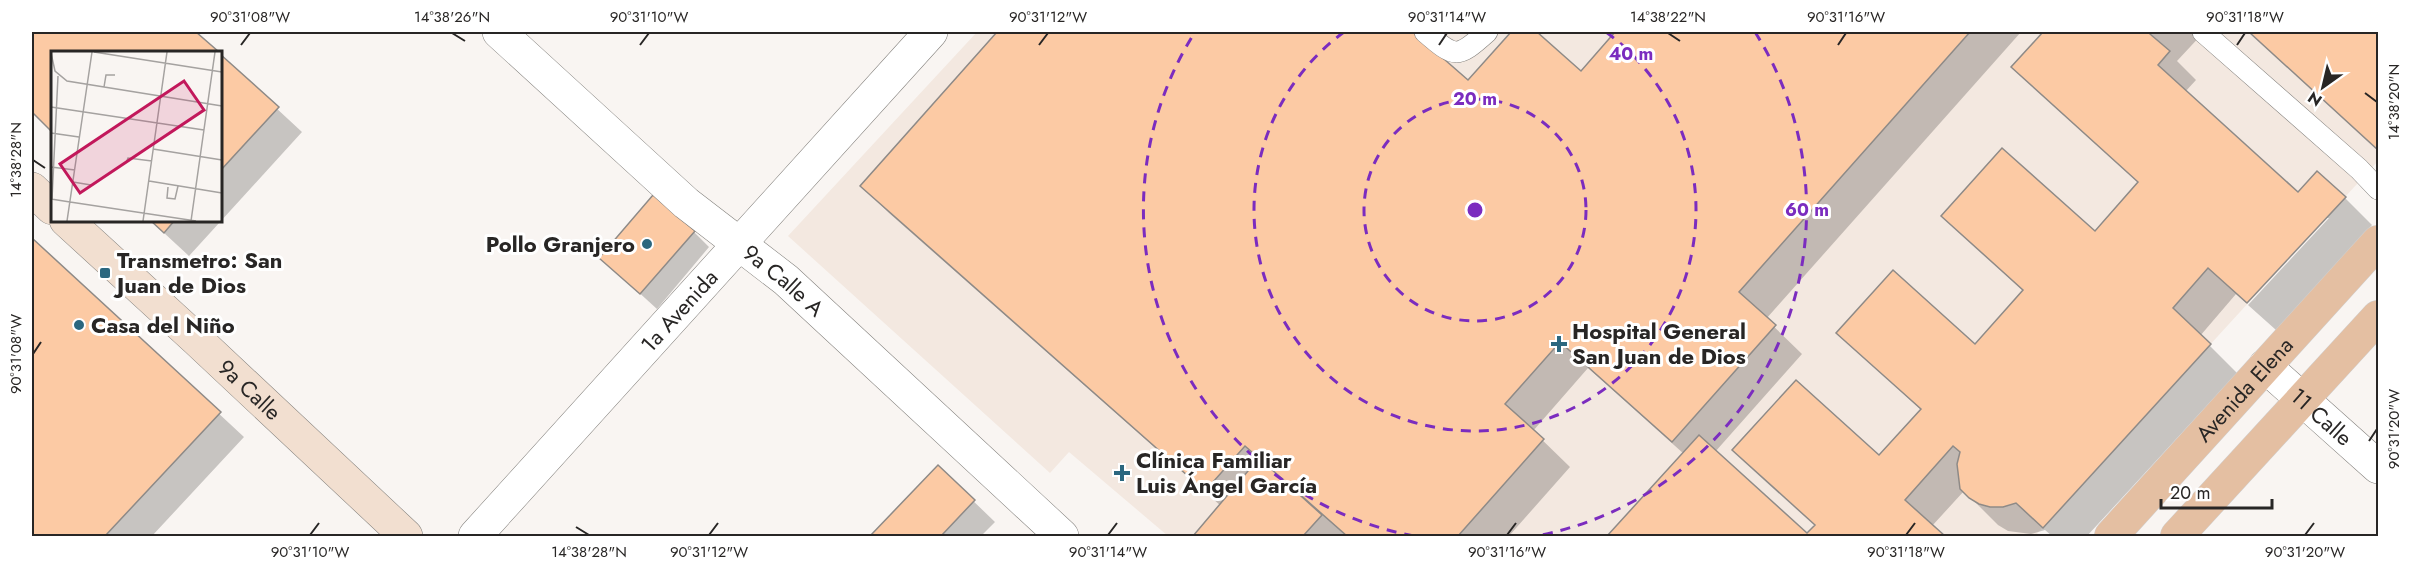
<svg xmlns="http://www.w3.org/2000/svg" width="2410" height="568" font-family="Jost,sans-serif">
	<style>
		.built { fill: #f3e8e0 }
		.shadow { fill: #0003 }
		.building { fill: #fccaa4; stroke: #8e8a87; stroke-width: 1.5 }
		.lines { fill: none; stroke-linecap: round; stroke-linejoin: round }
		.service-casing { stroke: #83807d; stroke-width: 22 }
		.minor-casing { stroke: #83807d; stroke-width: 34 }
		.secondary-casing { stroke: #83807d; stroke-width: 34 }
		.primary-casing { stroke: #d0cfcf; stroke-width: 34 }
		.service { stroke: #fff; stroke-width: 21 }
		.minor { stroke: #fff; stroke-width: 33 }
		.secondary { stroke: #f2dfd0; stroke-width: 33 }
		.primary { stroke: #e4bfa2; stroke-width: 33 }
		.ticks { fill: none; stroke: #282625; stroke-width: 2 }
		.ring { fill: none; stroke: #7b2cbf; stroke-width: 3; stroke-dasharray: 10 8 }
		.poi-dot { fill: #2b677f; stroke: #fff; stroke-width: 2 }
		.labels { text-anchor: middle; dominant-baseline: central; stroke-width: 6; stroke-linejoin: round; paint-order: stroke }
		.poi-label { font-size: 22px; font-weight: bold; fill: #282625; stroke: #fff; text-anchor: start }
		.street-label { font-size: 22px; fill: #282625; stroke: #fff }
		.inset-road { fill: none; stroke: #a5a2a0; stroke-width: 1.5 }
		.view { fill: #c2185b; fill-opacity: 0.15; stroke: #c2185b; stroke-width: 3 }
		.inset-edge { fill: none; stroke: #282625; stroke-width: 3 }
		.centre { fill: #7b2cbf; stroke: #fff; stroke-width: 3 }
		.ring-label { font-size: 18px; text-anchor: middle; font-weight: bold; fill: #7b2cbf; stroke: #fff; stroke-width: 6; stroke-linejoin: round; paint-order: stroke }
		.neatline { fill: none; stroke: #282625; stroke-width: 2 }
		.ticks-label { font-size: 15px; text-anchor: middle; fill: #282625 }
	</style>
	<rect width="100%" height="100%" fill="#f9f5f2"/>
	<!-- built -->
	<path class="built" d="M977,32H2378V161L2035,536H1168L1069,452L1050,473L788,236Z"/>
	<!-- shadow -->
	<path class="shadow" d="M32,32H194L217,52H52V132L32,113Z
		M999,32H1411L1468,82L1513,32H1534L1581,73L1617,32H2021L1766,319L1802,354L1715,452L1807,535L1816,526L1735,450L1880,457L1921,410L1838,333L1975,346L2024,292L1943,216L2095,233L2139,183L2013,67L2045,32H2204L2177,61L2196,80L2185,92L2298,194L2345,198L2372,225L2276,330L2248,305L2329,218H2325L2246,303L2236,294L2200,336L2237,373L2087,536H2052L2045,530L2031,534L2008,531L1998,525L1964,491L1932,526L1943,536H1609L1684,454L1588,368L1533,431L1570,467L1509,536H1345L1343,535L1342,536H1195L1221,506L889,213L862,186Z
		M2249,32H2378V150Z
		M220,56L302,132L189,256L150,220H220Z
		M694,232L709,247L657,309L601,258Z
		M32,240L244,437L152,536H32Z
		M938,467L995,522L981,536H872Z"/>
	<!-- building -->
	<path class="building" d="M32,32H196L219,52H52V132L32,112Z
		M997,32H1413L1468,80L1511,32H1537L1581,71L1615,32H1970L1739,292L1776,325L1672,442L1560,342L1505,404L1544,439L1458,536H1347L1245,446L1205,491L860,186Z
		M2043,32H2152L2150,34L2170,51L2158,65L2298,192L2317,171L2346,197L2247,303L2208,268L2173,308L2211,344L2043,528L2016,503L2003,507H1990L1979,504L1969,498L1960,489L1957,464L1960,452L1953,446L1905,500L1945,536H1607L1699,435L1807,533L1815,525L1732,450L1796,380L1879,455L1921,409L1836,333L1893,270L1975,344L2023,290L1941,216L2002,148L2095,231L2138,182L2011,67Z
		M2249,32H2378V150Z
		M220,54L279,107L220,171Z
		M653,195L695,231L640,294L599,258Z
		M150,220H175L164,233Z
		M32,238L221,412L105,536H32Z
		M1259,458L1322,515L1303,536H1193Z
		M938,465L975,500L941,536H870Z"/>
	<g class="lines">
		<!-- service casing -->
		<g class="service-casing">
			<path id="service" d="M1425,32C1455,58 1457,59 1487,32
				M2203,32L2359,169L2378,189"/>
		</g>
		<!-- minor casing -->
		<g class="minor-casing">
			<g id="minor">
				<path id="s1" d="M499,32L686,203L786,280L1062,536"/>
				<path id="s2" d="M2265,366L2378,467"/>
				<path id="s3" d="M475,536L931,32"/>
			</g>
		</g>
		<!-- secondary casing -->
		<g class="secondary-casing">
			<g id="secondary">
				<path d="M32,189L52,208"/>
				<path id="s4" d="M66,220L196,339L406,536"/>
			</g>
		</g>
		<!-- primary casing -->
		<g class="primary-casing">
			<g id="primary">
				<path id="s5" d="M2111,536L2378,242"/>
				<path d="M2177,536L2378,317"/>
			</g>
		</g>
		<!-- service -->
		<use href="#service" class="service"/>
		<!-- minor -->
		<use href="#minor" class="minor"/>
		<!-- secondary -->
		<use href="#secondary" class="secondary"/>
		<!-- primary -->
		<use href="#primary" class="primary"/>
	</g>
	<!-- ticks -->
	<path class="ticks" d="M452,33L465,41M1668,33L1680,41M241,45L250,33M640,45L649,33M1039,45L1048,33M1439,45L1447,33M1838,45L1846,33M2237,45L2245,33M2365,93L2377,102M33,160L45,168M33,354L41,342M2369,441L2377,429M576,527L589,535M310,535L319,523M709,535L718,523M1108,535L1117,523M1507,535L1516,523M1906,535L1915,523M2305,535L2314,523"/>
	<!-- distance rings -->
	<g class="ring">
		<circle cx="1475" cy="210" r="111"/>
		<path d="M1606 32A221 221 0 1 1 1344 32"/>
		<path d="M1414 536A332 332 0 0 1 1195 32M1755 32A332 332 0 0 1 1536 536"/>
	</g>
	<!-- markers -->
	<g class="poi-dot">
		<circle cx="647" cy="244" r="6"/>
		<rect x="99" y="267" width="12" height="12" rx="3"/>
		<circle cx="79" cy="325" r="6"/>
		<path d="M1556 335h6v6h6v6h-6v6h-6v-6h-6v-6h6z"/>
		<path d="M1119 464h6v6h6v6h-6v6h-6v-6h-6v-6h6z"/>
	</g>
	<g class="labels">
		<!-- poi labels -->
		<g class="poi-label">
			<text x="635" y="244" text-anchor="end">Pollo Granjero</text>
			<text x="117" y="260">Transmetro: San<tspan x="117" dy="25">Juan de Dios</tspan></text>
			<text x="91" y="325">Casa del Niño</text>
			<text x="1572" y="331">Hospital General<tspan x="1572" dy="25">San Juan de Dios</tspan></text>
			<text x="1136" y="460">Clínica Familiar<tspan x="1136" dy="25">Luis Ángel García</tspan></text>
		</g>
		<!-- street labels -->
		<g class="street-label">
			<text stroke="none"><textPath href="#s1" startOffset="378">9a Calle A</textPath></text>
			<text stroke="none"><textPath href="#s3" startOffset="304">1a Avenida</textPath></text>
			<text stroke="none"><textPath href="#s5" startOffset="198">Avenida Elena</textPath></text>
			<text stroke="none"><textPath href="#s4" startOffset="250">9a Calle</textPath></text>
			<text stroke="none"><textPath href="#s2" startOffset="76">11 Calle</textPath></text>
		</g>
	</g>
	<!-- overview -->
	<g transform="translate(51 51)">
		<rect width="171" height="171" fill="#f9f5f2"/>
		<path class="inset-road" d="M43,1L171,21M0,2L4,20L16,30L171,55M53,36L55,24H64M0,56L153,79M0,82L28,86M102,98L171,109M75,112L77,107L101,110M0,116L24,119M98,130L171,142M22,131L40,134M117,136L116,147L124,148L127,135M0,148L19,151M1,148L7,25M19,151L145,170M16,170L41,1M92,170L116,1M140,170L164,1"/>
		<path class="view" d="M133,30L153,59L29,142L9,113Z"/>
		<rect width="171" height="171" class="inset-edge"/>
	</g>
	<circle cx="1475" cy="210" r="9" class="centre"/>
	<g class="ring-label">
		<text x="1631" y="60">40 m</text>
		<text x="1475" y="105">20 m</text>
		<text x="1807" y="216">60 m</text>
	</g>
	<!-- border -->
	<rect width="2410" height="568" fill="none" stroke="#ffffff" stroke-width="66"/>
	<!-- north arrow -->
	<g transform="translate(2323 87) rotate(214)" stroke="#ffffff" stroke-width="4.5" paint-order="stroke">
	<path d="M0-4.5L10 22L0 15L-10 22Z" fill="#282625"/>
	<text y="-9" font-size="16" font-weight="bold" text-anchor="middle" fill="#282625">N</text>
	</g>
	<!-- scale -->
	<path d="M2161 499v9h111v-9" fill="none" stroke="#282625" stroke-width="3"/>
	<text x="2170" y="499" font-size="18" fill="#282625" stroke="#ffffff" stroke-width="4.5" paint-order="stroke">20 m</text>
	<rect x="33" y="33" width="2344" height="502" class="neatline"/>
	<g class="ticks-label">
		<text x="250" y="22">90°31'08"W</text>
		<text x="452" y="22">14°38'26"N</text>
		<text x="649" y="22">90°31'10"W</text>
		<text x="1048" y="22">90°31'12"W</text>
		<text x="1447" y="22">90°31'14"W</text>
		<text x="1668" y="22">14°38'22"N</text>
		<text x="1846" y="22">90°31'16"W</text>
		<text x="2245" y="22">90°31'18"W</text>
		<text transform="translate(2394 102) rotate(-90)" y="5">14°38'20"N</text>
		<text transform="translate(16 160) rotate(-90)" y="5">14°38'28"N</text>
		<text transform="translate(16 354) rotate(-90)" y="5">90°31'08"W</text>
		<text transform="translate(2394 429) rotate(-90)" y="5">90°31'20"W</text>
		<text x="310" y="557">90°31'10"W</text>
		<text x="589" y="557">14°38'28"N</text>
		<text x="709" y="557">90°31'12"W</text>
		<text x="1108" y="557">90°31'14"W</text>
		<text x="1507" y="557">90°31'16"W</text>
		<text x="1906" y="557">90°31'18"W</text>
		<text x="2305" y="557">90°31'20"W</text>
	</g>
</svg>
